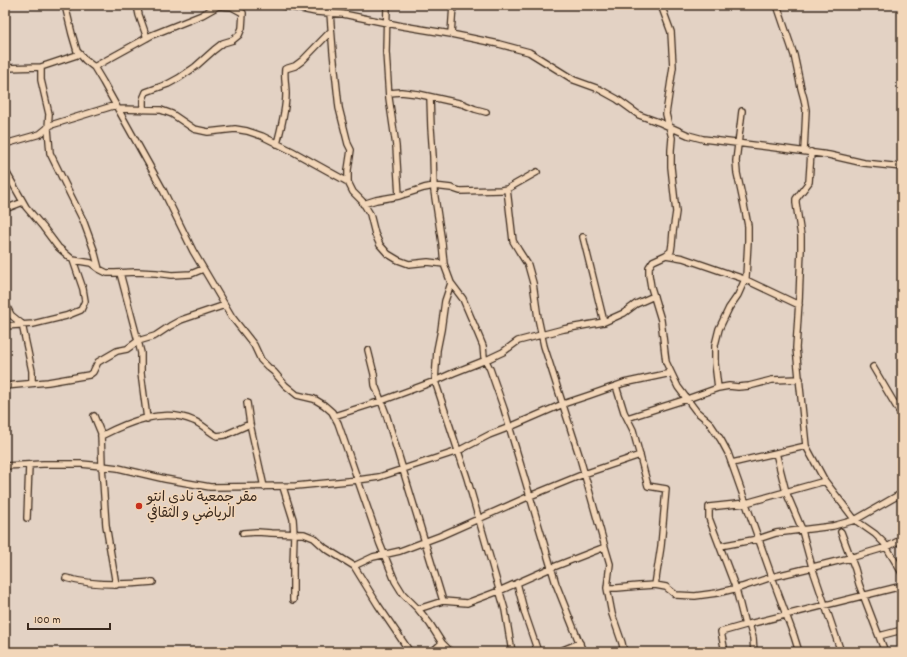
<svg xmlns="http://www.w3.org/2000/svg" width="907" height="657" font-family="Dekko,'Playpen Sans Arabic',sans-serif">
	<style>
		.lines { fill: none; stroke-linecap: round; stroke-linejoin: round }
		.minor-casing { stroke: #3b2a1e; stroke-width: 8 }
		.minor { stroke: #f2d6b9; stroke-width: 5.5 }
		.poi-dot { fill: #c8321e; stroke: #f2d6b9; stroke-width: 1.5 }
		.labels { text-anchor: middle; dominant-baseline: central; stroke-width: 3; stroke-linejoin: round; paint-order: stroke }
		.poi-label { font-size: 14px; fill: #3b2a1e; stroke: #f2d6b9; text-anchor: start }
	</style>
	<rect width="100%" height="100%" fill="#e3d2c4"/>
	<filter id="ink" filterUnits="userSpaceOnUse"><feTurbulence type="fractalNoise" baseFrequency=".025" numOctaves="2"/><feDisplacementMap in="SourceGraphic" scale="8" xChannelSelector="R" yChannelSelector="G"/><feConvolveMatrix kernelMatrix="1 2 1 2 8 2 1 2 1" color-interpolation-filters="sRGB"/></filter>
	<g filter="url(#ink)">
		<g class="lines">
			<!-- minor casing -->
			<g class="minor-casing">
				<path id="minor" d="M65,5L72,34L77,51L85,60L94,67L103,82L162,188L193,251L232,317L254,345L261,360L268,367L274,372L285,385L297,395L314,399L324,405L332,412L338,423L380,544L395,581L403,594L418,609L430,624L442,643L451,652
					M137,5L139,15L147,38
					M281,5L316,12L343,14L402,26L451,34L499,44L529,52L574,80L599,89L617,99L639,115L661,123L688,135L703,139L785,149L829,155L864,163L902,167
					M329,5L330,13L333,52L339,108L348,144L351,150L348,170V182L353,192L362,201L370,214L375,234L380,245L388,254L398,260L409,264L428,262L444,264
					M387,5L386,52L389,98L396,146L399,196
					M661,5L671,32L673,67L666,114L672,138L671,150V167L676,212L673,232L672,244L671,251L666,255L653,261L649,267V275L651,287L661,320L666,362L678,387L696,411L709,422L721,440L728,453L772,577L794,636L799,652
					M777,5L794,55L801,88L804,99L806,110L804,151
					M451,34L453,5
					M41,67V80L49,114L48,128L50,153L70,194L83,220L94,250L99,269
					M94,67L152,35L202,15L218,6L232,7L243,13L242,28L239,35L233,40L223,43L214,50L195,67L179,78L168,84L146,92L143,99V110
					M5,68L41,67L80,54
					M389,93L401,92L418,94L463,104L475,109L486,112
					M430,97L431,128L433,156L434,191L442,243L444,264L451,283L463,299L478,334L483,346L484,357L490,369L504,409L556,584L583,652
					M118,109L161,110L172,114L194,129L208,132L235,129L247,131L262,136L292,151L348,182
					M5,144L40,134L51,125L116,105
					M277,144C281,128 286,110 286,94C286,85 284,78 285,69L295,66L303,60L331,31
					M811,152L809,182L796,199V203L801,236V249L799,301L796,348L806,446L825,481L855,520L875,534L884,543L902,573
					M5,170L26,207L43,227L58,247L73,260L83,289L85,301L81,310L66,316L33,324L5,326
					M507,189L513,241L519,251L528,265L533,283L538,318L544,346L580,458L605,547L610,564L607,588L612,614L622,643L624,652
					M363,204L376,200L399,196L424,188L434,186L451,188L460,191L501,190L507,189L537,172
					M5,209L23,202
					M583,237L604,322
					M666,255L683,258L744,279L799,305
					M73,260L91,263L99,269L107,273H115L136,272L156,273L172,275L191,274L203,269
					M451,283L445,301L441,330L437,350L435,381L467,478L505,610L512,652
					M5,303L11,315L22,324L32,371V383
					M368,350L374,374L375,385L386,414L443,601
					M873,367L902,416
					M5,386L48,382L89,375L93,372L98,362L117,351L127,349L138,341L120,273
					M616,386L624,412L633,430L648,486L666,489L661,546L655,585
					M718,388L715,363V345L719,329L729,308L738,295L746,277L748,241V226L745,210L737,173L736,161L742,111
					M247,403L250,424L264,487
					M94,416L101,433L102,466L106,525L116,585
					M334,416L381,401L435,381L453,373L486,360L503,352L518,341L564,329L604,322L624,313L636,304L654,296
					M627,418L687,399L718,388L729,386L738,387L749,386L772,380L800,379
					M147,419L141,373V353L138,341L155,336L170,326L181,320L225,305
					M101,436C128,422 164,407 194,421C202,424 209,432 217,436L225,435L250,424
					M776,453L786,492L801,527L812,567L841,652
					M732,463L806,446
					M5,466L43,464H81L102,466L118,468L165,479L210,487L296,486L358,480L379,477L458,451L489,435L510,427L563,404L590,395L624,383L671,373
					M283,487L293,519L294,534L293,568V600
					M27,518L29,465
					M841,532L855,569L859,584L885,652
					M243,533L257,532L271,533L304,534L314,538L325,548L354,566L378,605L410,652
					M720,546L758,539L776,533L833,526L855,520L897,496L902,494
					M354,566L373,557L400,551L440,536L530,496L584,474L640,455
					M66,578C94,586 125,585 153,582
					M517,583L525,614L538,652
					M607,588H617L639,586L655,585L666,587L676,595L695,596L717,593L742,587L772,577L850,558L887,547L902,539
					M418,609L443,601L467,603L499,591L551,568L605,547
					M749,624L753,638L754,652
					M745,625L736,589L709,518V507L746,503L825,481
					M879,636L902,630
					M432,652L442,643
					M558,652L580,643
					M725,652L721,632L749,624L902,586"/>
			</g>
			<!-- minor -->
			<use href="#minor" class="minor"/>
		</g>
	</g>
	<!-- markers -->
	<circle class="poi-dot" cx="139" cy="506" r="4"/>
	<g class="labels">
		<!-- poi labels -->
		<g class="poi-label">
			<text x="147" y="498">مقر جمعية نادي انتو<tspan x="147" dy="16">الرياضي و الثقافي</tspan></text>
		</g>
	</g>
	<!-- margin -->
	<rect width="907" height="657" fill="none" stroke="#f2d6b9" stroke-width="20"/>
	<rect x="10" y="10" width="887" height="637" fill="none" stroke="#3b2a1e" stroke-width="1.5" filter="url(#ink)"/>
	<!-- scale -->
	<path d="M28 623v6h82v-6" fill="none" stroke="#3b2a1e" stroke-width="2"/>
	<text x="34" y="623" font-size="12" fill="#3b2a1e" stroke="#f2d6b9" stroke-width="3" paint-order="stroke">100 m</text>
</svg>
